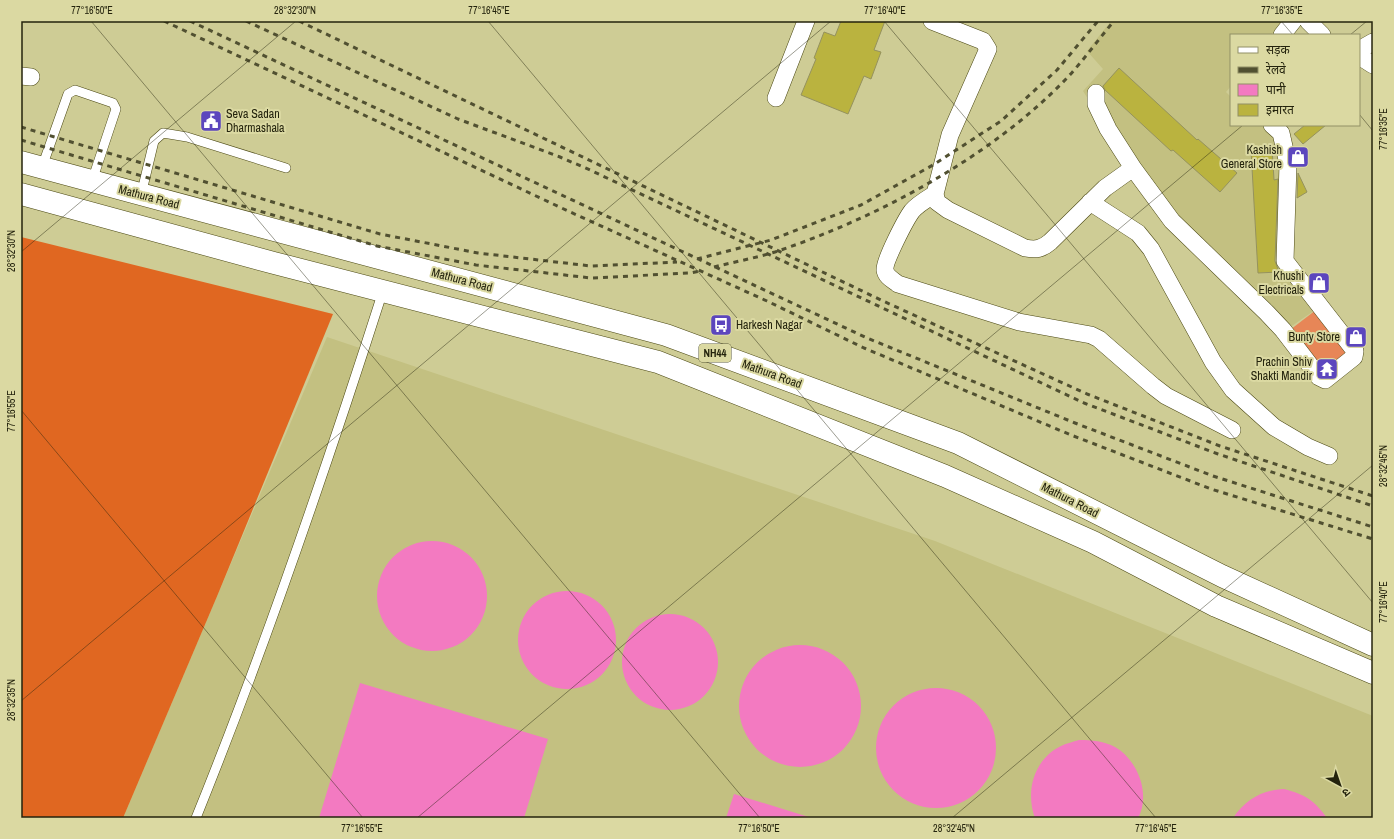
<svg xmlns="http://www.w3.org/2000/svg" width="1394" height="839" font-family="'Archivo Narrow','Noto Sans Devanagari',sans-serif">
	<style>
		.built { fill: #c3c081 }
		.green { fill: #e78657 }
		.forest { fill: #e06721 }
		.water { fill: #f37ac1 }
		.building { fill: #bab33f; stroke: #95925e }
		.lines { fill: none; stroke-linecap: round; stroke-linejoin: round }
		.service-casing { stroke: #4b4813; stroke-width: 10 }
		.minor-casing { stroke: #4b4813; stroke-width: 18 }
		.trunk-casing { stroke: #4b4813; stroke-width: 23 }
		.service { stroke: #fff; stroke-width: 9 }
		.minor { stroke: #fff; stroke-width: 17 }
		.trunk { stroke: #fff; stroke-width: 22 }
		.rail { stroke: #515031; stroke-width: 3; stroke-dasharray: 5 5; stroke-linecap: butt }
		.ticks { fill: none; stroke: #24230d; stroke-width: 1; stroke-opacity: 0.45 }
		.labels { text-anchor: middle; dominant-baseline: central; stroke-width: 4; stroke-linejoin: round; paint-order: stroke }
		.shield { fill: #dbd9a2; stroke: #5b5a3a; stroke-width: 1 }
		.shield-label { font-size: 11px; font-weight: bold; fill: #24230d }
		.poi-label { font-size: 12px; fill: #24230d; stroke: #dbd9a2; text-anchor: end }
		.street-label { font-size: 12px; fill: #24230d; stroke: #dbd9a2 }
		.neatline { fill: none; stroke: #24230d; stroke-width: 1.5 }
		.ticks-label { font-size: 10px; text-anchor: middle; fill: #24230d }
	</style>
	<rect width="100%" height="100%" fill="#cecc95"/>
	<!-- built -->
	<path class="built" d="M1111,21H1282L1271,35H1231V86L1226,92L1231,97V125H1263L1275,136L1281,164V261L1318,308L1283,332L1170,229L1083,91L1103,69L1087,51Z
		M327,337L935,541L1373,716V818H123Z"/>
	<!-- green -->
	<path class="green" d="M1316,310L1347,354L1326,372L1286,333Z"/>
	<!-- forest -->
	<path class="forest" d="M21,237L333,314L218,594L123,818H21Z"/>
	<!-- water -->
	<path class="water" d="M377 596a55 55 0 1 1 110 0a55 55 0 1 1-110 0Z
		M518 640a49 49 0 1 1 98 0a49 49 0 1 1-98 0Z
		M622 662a48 48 0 1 1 96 0a48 48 0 1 1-96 0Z
		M739 706a61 61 0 1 1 122 0a61 61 0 1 1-122 0Z
		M360,683L548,739L524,818H319Z
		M876 748a60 60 0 1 1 120 0a60 60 0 1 1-120 0Z
		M1079,740C1092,740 1104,741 1115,747C1138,760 1151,795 1138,818H1035C1025,791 1034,759 1061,746C1067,743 1073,742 1079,740Z
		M1284,789C1306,795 1314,800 1327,818H1233C1246,799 1262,790 1284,789Z
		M734,794L812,818H726Z"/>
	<!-- building -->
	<path class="building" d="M841,21H885L874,50L881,52L871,79L864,76L848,114L801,95L816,59L814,58L824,32L835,36Z
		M1119,68L1197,140L1198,139L1237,173L1220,192L1173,150L1171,151L1105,90L1103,86Z
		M1305,125H1326L1303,144L1294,134Z
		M1272,148L1274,180L1278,179L1275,261L1279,272L1258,273L1251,150Z
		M1298,173L1307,192L1297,198Z"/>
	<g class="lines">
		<!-- service casing -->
		<g class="service-casing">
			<path id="service" d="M42,167L68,94L75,90L113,103L116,109L92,181
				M141,195L154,141L163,133L187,137L286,168
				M196,818C266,645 326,469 383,291"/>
		</g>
		<!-- minor casing -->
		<g class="minor-casing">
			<path id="minor" d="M932,21L983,41L988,49L950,135L935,194L937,202L948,210L1025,248C1036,250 1042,249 1050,242L1105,188L1133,168
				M1308,21L1322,35
				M1282,35L1293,21
				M1359,50L1373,42
				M1359,56L1373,65
				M21,76L31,77
				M1096,93V104L1108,129L1133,168L1172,221L1267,313L1283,330L1319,377L1325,380L1354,357L1355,351L1285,261L1288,164L1281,133L1272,125
				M776,98L806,21
				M935,194C927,199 918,204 912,211C906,219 884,261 885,270C886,277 893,280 898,284L1019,322L1091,335L1099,339L1153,386L1166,396L1232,430
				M1090,202L1138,233L1151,249L1213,362L1233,390L1274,427L1308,447L1329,456"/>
		</g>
		<!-- trunk casing -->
		<g class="trunk-casing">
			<path id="trunk" d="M21,162L666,335L958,443L1222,576L1373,645
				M21,194L274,263L658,362L945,476L1093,542L1216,606L1373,673"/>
		</g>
		<!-- service -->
		<use href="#service" class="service"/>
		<!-- minor -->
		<use href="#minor" class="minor"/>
		<!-- trunk -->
		<use href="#trunk" class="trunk"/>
		<!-- rail -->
		<path class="rail" d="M164,21L568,211L767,301L864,348L1071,435L1211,489L1373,539
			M190,21L867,338L1075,423L1213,476L1373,527
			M246,21L458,119L560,157L590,170L1084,403L1218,454L1373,506
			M299,21L883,301L1087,394L1220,446L1373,496
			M21,127L380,234L478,253L591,266L677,262
			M21,140L377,246L476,265L591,278L690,273L700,271
			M697,259L771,240L861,205L933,165L1001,121L1057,70L1098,21
			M714,267C734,262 755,258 775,252C877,218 991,157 1066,79C1083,61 1098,40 1114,21"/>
	</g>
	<!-- ticks -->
	<path class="ticks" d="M91,21L760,818M488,21L1156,818M884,21L1373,603M1281,21L1293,35M1350,35L1367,21M1359,114L1373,131M21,252L296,21M21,410L363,818M21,701L831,21M417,818L1243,125M952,818L1373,465"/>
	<!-- icons -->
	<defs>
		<g id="civic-square" transform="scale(1.15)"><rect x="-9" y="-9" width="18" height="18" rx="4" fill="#5c46be" stroke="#dbd9a2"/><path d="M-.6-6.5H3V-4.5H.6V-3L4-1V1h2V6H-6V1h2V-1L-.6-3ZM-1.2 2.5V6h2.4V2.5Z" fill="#fff"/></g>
		<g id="shop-square" transform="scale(1.15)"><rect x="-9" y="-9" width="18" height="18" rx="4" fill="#5c46be" stroke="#dbd9a2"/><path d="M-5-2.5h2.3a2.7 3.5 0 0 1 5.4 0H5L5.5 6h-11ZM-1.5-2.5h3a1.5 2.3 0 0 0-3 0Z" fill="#fff"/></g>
		<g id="bus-square" transform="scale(1.15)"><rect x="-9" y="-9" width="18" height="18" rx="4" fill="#5c46be" stroke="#dbd9a2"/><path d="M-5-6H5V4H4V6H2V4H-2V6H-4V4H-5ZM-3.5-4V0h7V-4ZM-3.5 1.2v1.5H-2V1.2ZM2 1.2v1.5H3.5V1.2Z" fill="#fff"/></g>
		<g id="temple-square" transform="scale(1.15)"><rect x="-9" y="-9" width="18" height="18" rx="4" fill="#5c46be" stroke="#dbd9a2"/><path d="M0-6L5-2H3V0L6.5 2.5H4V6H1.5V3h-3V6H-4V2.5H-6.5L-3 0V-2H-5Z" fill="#fff"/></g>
	</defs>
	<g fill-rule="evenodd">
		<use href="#civic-square" x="211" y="121"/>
		<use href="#shop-square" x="1298" y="157"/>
		<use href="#shop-square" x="1319" y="283"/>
		<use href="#bus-square" x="721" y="325"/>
		<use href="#shop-square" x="1356" y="337"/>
		<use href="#temple-square" x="1327" y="369"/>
	</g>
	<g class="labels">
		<!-- shield labels -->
		<rect class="shield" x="699" y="344" width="32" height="18" rx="3"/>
		<g class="shield-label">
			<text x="715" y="353">NH44</text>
		</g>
		<!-- poi labels -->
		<g class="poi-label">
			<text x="226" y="114" text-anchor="start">Seva Sadan<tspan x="226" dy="14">Dharmashala</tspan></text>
			<text x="1282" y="150">Kashish<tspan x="1282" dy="14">General Store</tspan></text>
			<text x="1304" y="276">Khushi<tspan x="1304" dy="14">Electricals</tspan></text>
			<text x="736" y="325" text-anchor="start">Harkesh Nagar</text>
			<text x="1340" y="337">Bunty Store</text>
			<text x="1312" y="362">Prachin Shiv<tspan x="1312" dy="14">Shakti Mandir</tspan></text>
		</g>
		<!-- street labels -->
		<g class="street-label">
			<text transform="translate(149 197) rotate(15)">Mathura Road</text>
			<text transform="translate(462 280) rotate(15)">Mathura Road</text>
			<text transform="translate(772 374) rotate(20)">Mathura Road</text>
			<text transform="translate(1070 500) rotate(27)">Mathura Road</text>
		</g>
	</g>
	<!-- border -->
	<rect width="1394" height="839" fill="none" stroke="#dbd9a2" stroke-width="44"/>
	<!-- legend -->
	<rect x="1230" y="34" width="130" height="92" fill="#dbd9a2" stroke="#929066"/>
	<rect x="1238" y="47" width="20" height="6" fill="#ffffff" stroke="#929066"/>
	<text x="1266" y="54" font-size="12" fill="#24230d">सड़क</text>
	<rect x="1238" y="67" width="20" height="6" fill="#515031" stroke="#929066"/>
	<text x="1266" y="74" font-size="12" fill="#24230d">रेलवे</text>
	<rect x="1238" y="84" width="20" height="12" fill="#f37ac1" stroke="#929066"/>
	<text x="1266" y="94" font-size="12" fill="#24230d">पानी</text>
	<rect x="1238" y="104" width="20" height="12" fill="#bab33f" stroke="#929066"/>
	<text x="1266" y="114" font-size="12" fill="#24230d">इमारत</text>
	<!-- north arrow -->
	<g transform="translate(1340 785) rotate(140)" stroke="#dbd9a2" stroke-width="3" paint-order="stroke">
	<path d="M0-3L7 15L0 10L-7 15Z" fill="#24230d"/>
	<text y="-6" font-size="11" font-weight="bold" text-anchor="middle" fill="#24230d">उ</text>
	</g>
	<rect x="22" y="22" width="1350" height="795" class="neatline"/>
	<g class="ticks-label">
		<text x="92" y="14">77°16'50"E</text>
		<text x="295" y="14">28°32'30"N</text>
		<text x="489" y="14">77°16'45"E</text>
		<text x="885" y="14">77°16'40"E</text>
		<text x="1282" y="14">77°16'35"E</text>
		<text transform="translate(1383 129) rotate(-90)" y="4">77°16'35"E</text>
		<text transform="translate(11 251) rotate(-90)" y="4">28°32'30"N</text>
		<text transform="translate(11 411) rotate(-90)" y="4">77°16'55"E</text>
		<text transform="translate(1383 466) rotate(-90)" y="4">28°32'45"N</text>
		<text transform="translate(1383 602) rotate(-90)" y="4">77°16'40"E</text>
		<text transform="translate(11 700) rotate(-90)" y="4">28°32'35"N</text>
		<text x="362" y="832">77°16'55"E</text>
		<text x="759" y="832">77°16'50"E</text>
		<text x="954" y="832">28°32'45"N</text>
		<text x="1156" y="832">77°16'45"E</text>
	</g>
</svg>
